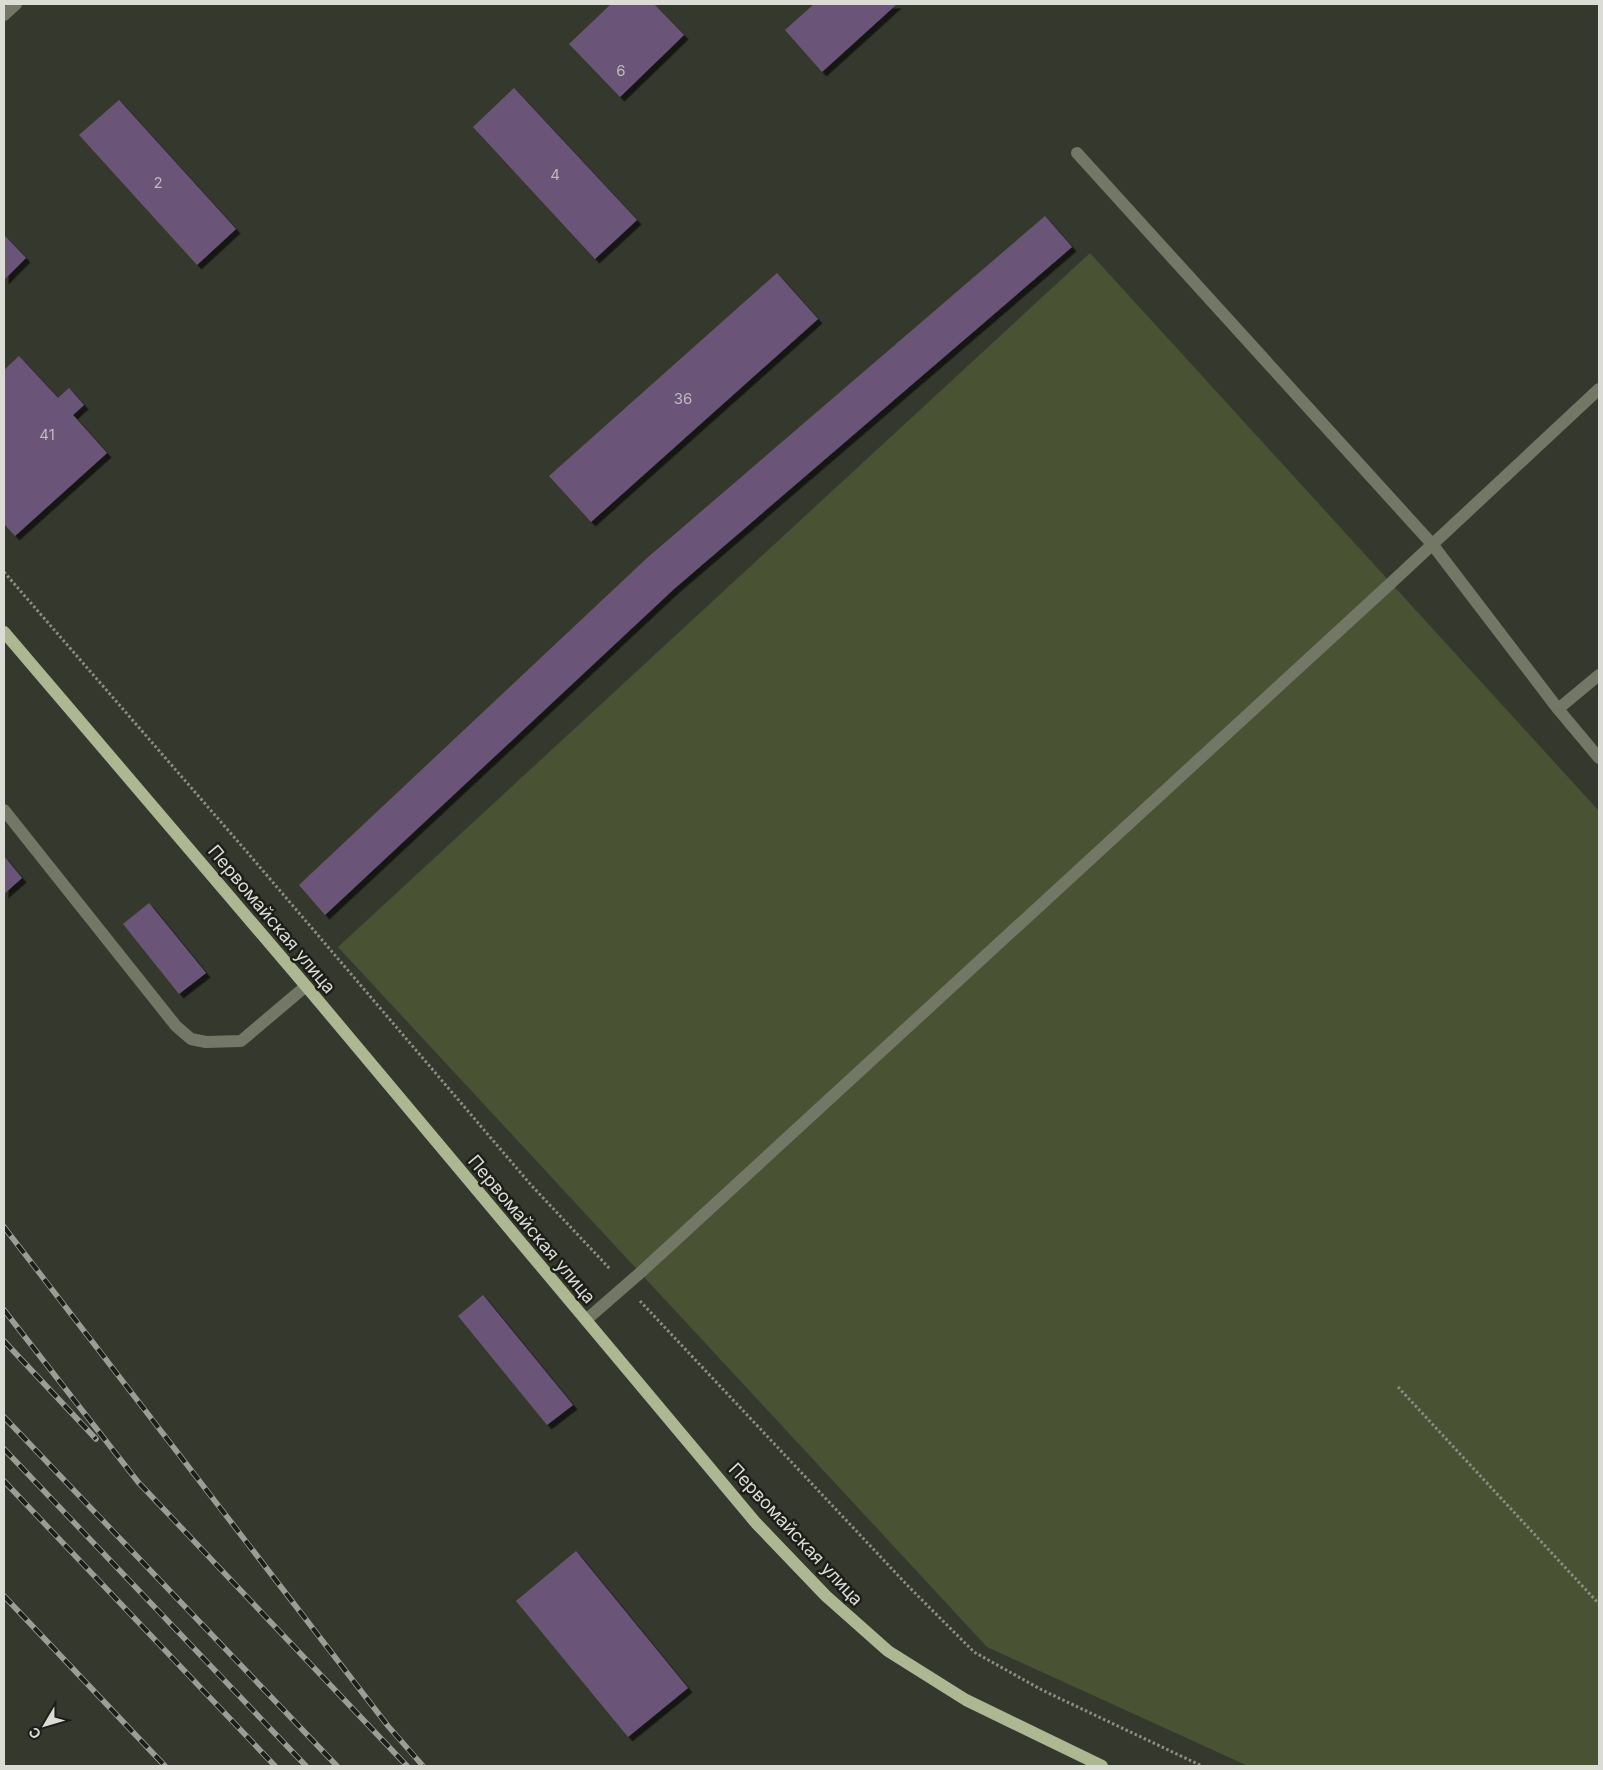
<svg xmlns="http://www.w3.org/2000/svg" width="1603" height="1770" font-family="Inter,sans-serif">
	<style>
		.green { fill: #495233 }
		.building { fill: #6b5578; filter: url(#shadow) }
		.lines { fill: none; stroke-linecap: round; stroke-linejoin: round }
		.path { stroke: #8b8e85; stroke-width: 3; stroke-dasharray: 2.5 2.5; stroke-linecap: butt }
		.minor { stroke: #727766; stroke-width: 12 }
		.major { stroke: #adb893; stroke-width: 12 }
		.rail-casing { stroke: #9b9e96; stroke-width: 5.5 }
		.rail { stroke: #1d1e19; stroke-width: 4; stroke-dasharray: 11; stroke-linecap: butt }
		.labels { text-anchor: middle; dominant-baseline: central; stroke-width: 5; stroke-linejoin: round; paint-order: stroke }
		.number-label { font-size: 15px; fill: #bebabe }
		.street-label { font-size: 18px; fill: #dadcd5; stroke: #1d1e19 }
	</style>
	<defs>
		<filter id="shadow"><feDropShadow dx="4.5" dy="4.5" stdDeviation="0" flood-color="#0009"/></filter>
	</defs>
	<rect width="100%" height="100%" fill="#34382d"/>
	<!-- green -->
	<path class="green" d="M1090,253L1599,811V1766H1248L987,1647L338,947Z"/>
	<!-- building -->
	<path class="building" d="M611,4H654L684,35L620,97L569,44Z
		M814,4H897L822,72L785,30Z
		M514,88L637,220L595,259L473,127Z
		M119,100L236,229L197,265L79,135Z
		M1045,216L1072,247L674,589L325,915L299,885L647,558Z
		M4,235L26,258L4,280Z
		M777,273L818,319L591,522L549,476Z
		M19,356L58,398L69,388L84,405L73,415L107,453L15,536L4,524V370Z
		M4,856L22,878L4,894Z
		M149,903L206,973L179,994L123,924Z
		M483,1295L573,1405L547,1425L458,1316Z
		M576,1551L688,1688L628,1737L516,1601Z"/>
	<g class="lines">
		<!-- path -->
		<path class="path" d="M4,572L247,852L531,1185L610,1269
			M640,1301L908,1586L974,1652L1042,1690L1202,1766
			M1398,1387L1599,1604"/>
		<!-- minor -->
		<path class="minor" d="M4,15L16,4
			M1077,153L1432,544L1558,709L1599,758
			M1558,709L1599,675
			M4,810L176,1026L191,1039L206,1042L241,1041L306,986
			M586,1320L640,1273L1391,583L1599,389"/>
		<!-- major -->
		<path class="major" d="M4,632L306,986L756,1523L826,1596L888,1651L966,1700L1102,1766"/>
		<!-- rail casing -->
		<g class="rail-casing">
			<path id="rail" d="M4,1227L388,1726L423,1766
				M4,1310L138,1482L407,1766
				M4,1341L96,1439
				M4,1417L337,1766
				M4,1449L306,1766
				M4,1481L275,1766
				M4,1596L165,1766"/>
		</g>
		<!-- rail -->
		<use href="#rail" class="rail"/>
	</g>
	<g class="labels">
		<!-- number labels -->
		<g class="number-label">
			<text x="621" y="70">6</text>
			<text x="555" y="174">4</text>
			<text x="158" y="182">2</text>
			<text x="683" y="398">36</text>
			<text x="47" y="434">41</text>
		</g>
		<!-- street labels -->
		<g class="street-label">
			<text transform="translate(272 919) rotate(50)">Первомайская улица</text>
			<text transform="translate(532 1229) rotate(50)">Первомайская улица</text>
			<text transform="translate(796 1534) rotate(47)">Первомайская улица</text>
		</g>
	</g>
	<!-- border -->
	<rect width="1603" height="1770" fill="none" stroke="#dadcd5" stroke-width="10"/>
	<!-- north arrow -->
	<g transform="translate(45 1725) rotate(232)" stroke="#1d1e19" stroke-width="4" paint-order="stroke">
	<path d="M0-4L9 19L0 12L-9 19Z" fill="#dadcd5"/>
	<text y="-8" font-size="14" font-weight="bold" text-anchor="middle" fill="#dadcd5">С</text>
	</g>
</svg>
